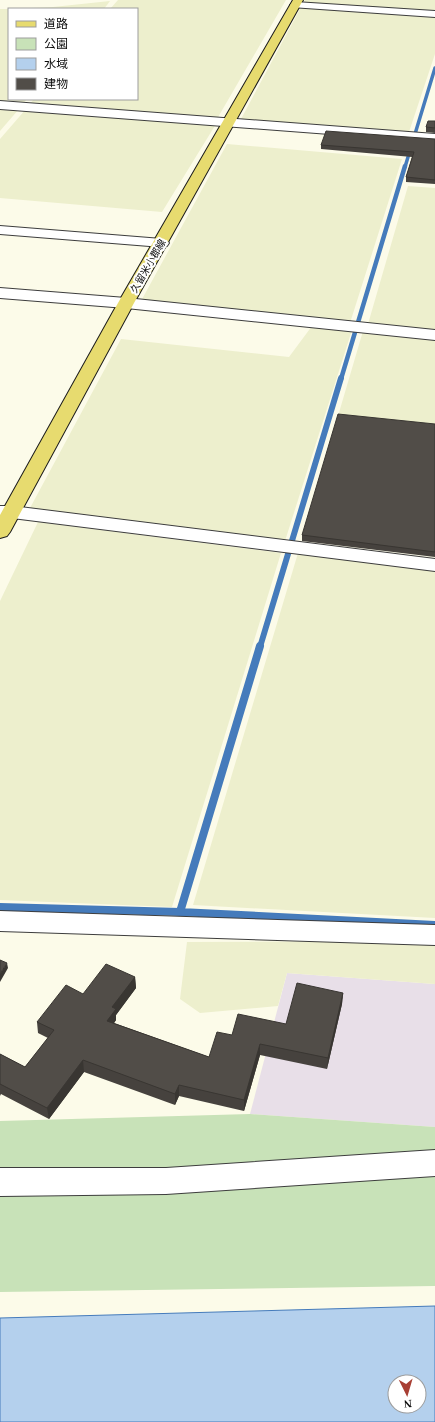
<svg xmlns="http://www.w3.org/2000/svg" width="435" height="1422" font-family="'Times New Roman','Noto Sans JP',serif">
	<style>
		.industrial { fill: #e8dfe8 }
		.farmland { fill: #edefcd }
		.green { fill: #c8e2b8 }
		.water { fill: #b4d0ed; stroke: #457bbb; fill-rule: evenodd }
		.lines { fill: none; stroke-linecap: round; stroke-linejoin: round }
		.stream-far3 { stroke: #457bbb; stroke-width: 3.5 }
		.stream-far2 { stroke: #457bbb; stroke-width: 4.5 }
		.stream-far1 { stroke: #457bbb; stroke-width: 6 }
		.stream { stroke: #457bbb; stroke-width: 8 }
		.minor-casing { stroke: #3d3d3d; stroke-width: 2 }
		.major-casing { stroke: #1b1b1b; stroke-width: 2 }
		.minor { fill: #fff; fill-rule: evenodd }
		.major { fill: #e7db6f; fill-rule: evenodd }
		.wall { fill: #46423e }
		.shaded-wall { fill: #393632 }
		.building { fill: #514d48; stroke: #393632 }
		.labels { text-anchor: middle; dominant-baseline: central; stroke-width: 4; stroke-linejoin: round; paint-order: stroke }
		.far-street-label { font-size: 10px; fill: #0a0a0a; stroke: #fff }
	</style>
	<rect width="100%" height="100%" fill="#fcfbe9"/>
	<!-- industrial -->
	<path class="industrial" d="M287,973L435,984V1127L250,1114Z"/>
	<!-- farmland -->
	<path class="farmland" d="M118,0H286L217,119L29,105L34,99H137V9H110Z
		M305,0H435V13L303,4Z
		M110,1L104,9H9L53,7Z
		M301,7L435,16V54L409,132L394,133L240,121Z
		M0,9H9V99H27L22,105L0,103Z
		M0,107L19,109L0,131Z
		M26,109L216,124L162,212L0,198V139Z
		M227,144L402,159L350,323L141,301Z
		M408,186L435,188V331L368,324Z
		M312,326L352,330L285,541L30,508L121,339L289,357Z
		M363,331L435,339V426L338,416Z
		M38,522L281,553L172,907L0,900V601Z
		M298,553L435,571V918L193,905Z
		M435,941V984L287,973L278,1006L200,1013L180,999L187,942Z"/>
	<!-- green -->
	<path class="green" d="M250,1114L435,1127V1286L0,1292V1121Z"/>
	<!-- water -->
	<path class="water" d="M435,1306V1422H0V1318ZM395,1382H419V1406H395Z"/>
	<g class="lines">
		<!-- stream-far3 -->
		<path class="stream-far3" d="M405,167L435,68"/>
		<!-- stream-far2 -->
		<path class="stream-far2" d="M341,379L405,166"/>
		<!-- stream-far1 -->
		<path class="stream-far1" d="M260,647L341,378"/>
		<!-- stream -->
		<path class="stream" d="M0,907L180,912L260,646
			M180,912L435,925"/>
		<!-- minor casing -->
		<g class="minor-casing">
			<path id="minor" d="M295,2L435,11V17L291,7L290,5Z
				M0,101L435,134V142L0,109Z
				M0,226L162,239L167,240L169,243L167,246L162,247L0,234Z
				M0,288L126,298L435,330V340L126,308L0,298Z
				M0,506H12L435,559V571L12,518H0Z
				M0,911L435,925V945L0,931Z
				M435,1150V1176L166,1194L0,1196V1168H166Z"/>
		</g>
		<!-- major casing -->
		<g class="major-casing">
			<path id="major" d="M293,0H303L134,303L10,532L7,536L0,538V515L118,303Z"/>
		</g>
		<!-- minor -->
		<use href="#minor" class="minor"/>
		<!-- major -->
		<use href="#major" class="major"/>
	</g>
	<!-- wall -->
	<path class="wall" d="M435,121V133L426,132V127Z
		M435,139V184L406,182V177L412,157L321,149V145Z
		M435,424V557L302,541V535Z
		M135,977L136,988L116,1015V1020L114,1023L209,1057L232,1035L286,1024L343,993L342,1004L327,1069L260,1055L244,1111L179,1096L175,1105L84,1072L49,1119L1,1094L0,1096V1054L25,1067L48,1038L38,1033L37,1022L83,994Z"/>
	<!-- shaded-wall -->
	<path class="shaded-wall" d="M7,963L8,968L0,982V974Z
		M135,977L136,988L116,1015V1020L108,1032L107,1021L112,1007Z
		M343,993L342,1004L327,1069L328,1058Z
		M260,1044V1055L244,1111V1100Z
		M83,1060L84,1072L49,1119L47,1108Z
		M179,1085V1096L175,1105V1094Z"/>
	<!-- building -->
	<path class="building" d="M428,121H435V128L426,127Z
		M326,131L435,139V180L406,177L414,152L321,145Z
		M338,414L435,424V552L302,535Z
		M0,960L7,963L0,974Z
		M106,964L135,977L112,1007L116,1009L107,1021L209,1057L217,1032L232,1035L238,1014L286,1024L297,983L343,993L328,1058L260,1044L244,1100L179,1085L175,1094L83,1060L47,1108L0,1084V1054L25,1067L54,1030L37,1022L66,985L83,994Z"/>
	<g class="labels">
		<!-- far-street labels -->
		<g class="far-street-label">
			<text transform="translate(148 266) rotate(-60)">久留米小郡線</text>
		</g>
	</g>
	<!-- legend -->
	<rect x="8" y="8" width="130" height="92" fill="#ffffff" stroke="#9d9d9d"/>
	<rect x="16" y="21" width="20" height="6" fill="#e7db6f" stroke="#9d9d9d"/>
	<text x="44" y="28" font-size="12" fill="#0a0a0a">道路</text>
	<rect x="16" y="38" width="20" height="12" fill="#c8e2b8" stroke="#9d9d9d"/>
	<text x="44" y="48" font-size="12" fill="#0a0a0a">公園</text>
	<rect x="16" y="58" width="20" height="12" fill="#b4d0ed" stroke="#9d9d9d"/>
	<text x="44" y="68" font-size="12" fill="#0a0a0a">水域</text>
	<rect x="16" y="78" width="20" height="12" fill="#514d48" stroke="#9d9d9d"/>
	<text x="44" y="88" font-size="12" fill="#0a0a0a">建物</text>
	<!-- north arrow -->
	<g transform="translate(407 1394) rotate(175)"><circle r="19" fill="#ffffff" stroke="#9d9d9d"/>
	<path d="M0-3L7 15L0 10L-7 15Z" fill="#a83f34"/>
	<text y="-6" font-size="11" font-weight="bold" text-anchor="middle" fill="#0a0a0a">N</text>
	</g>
</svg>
